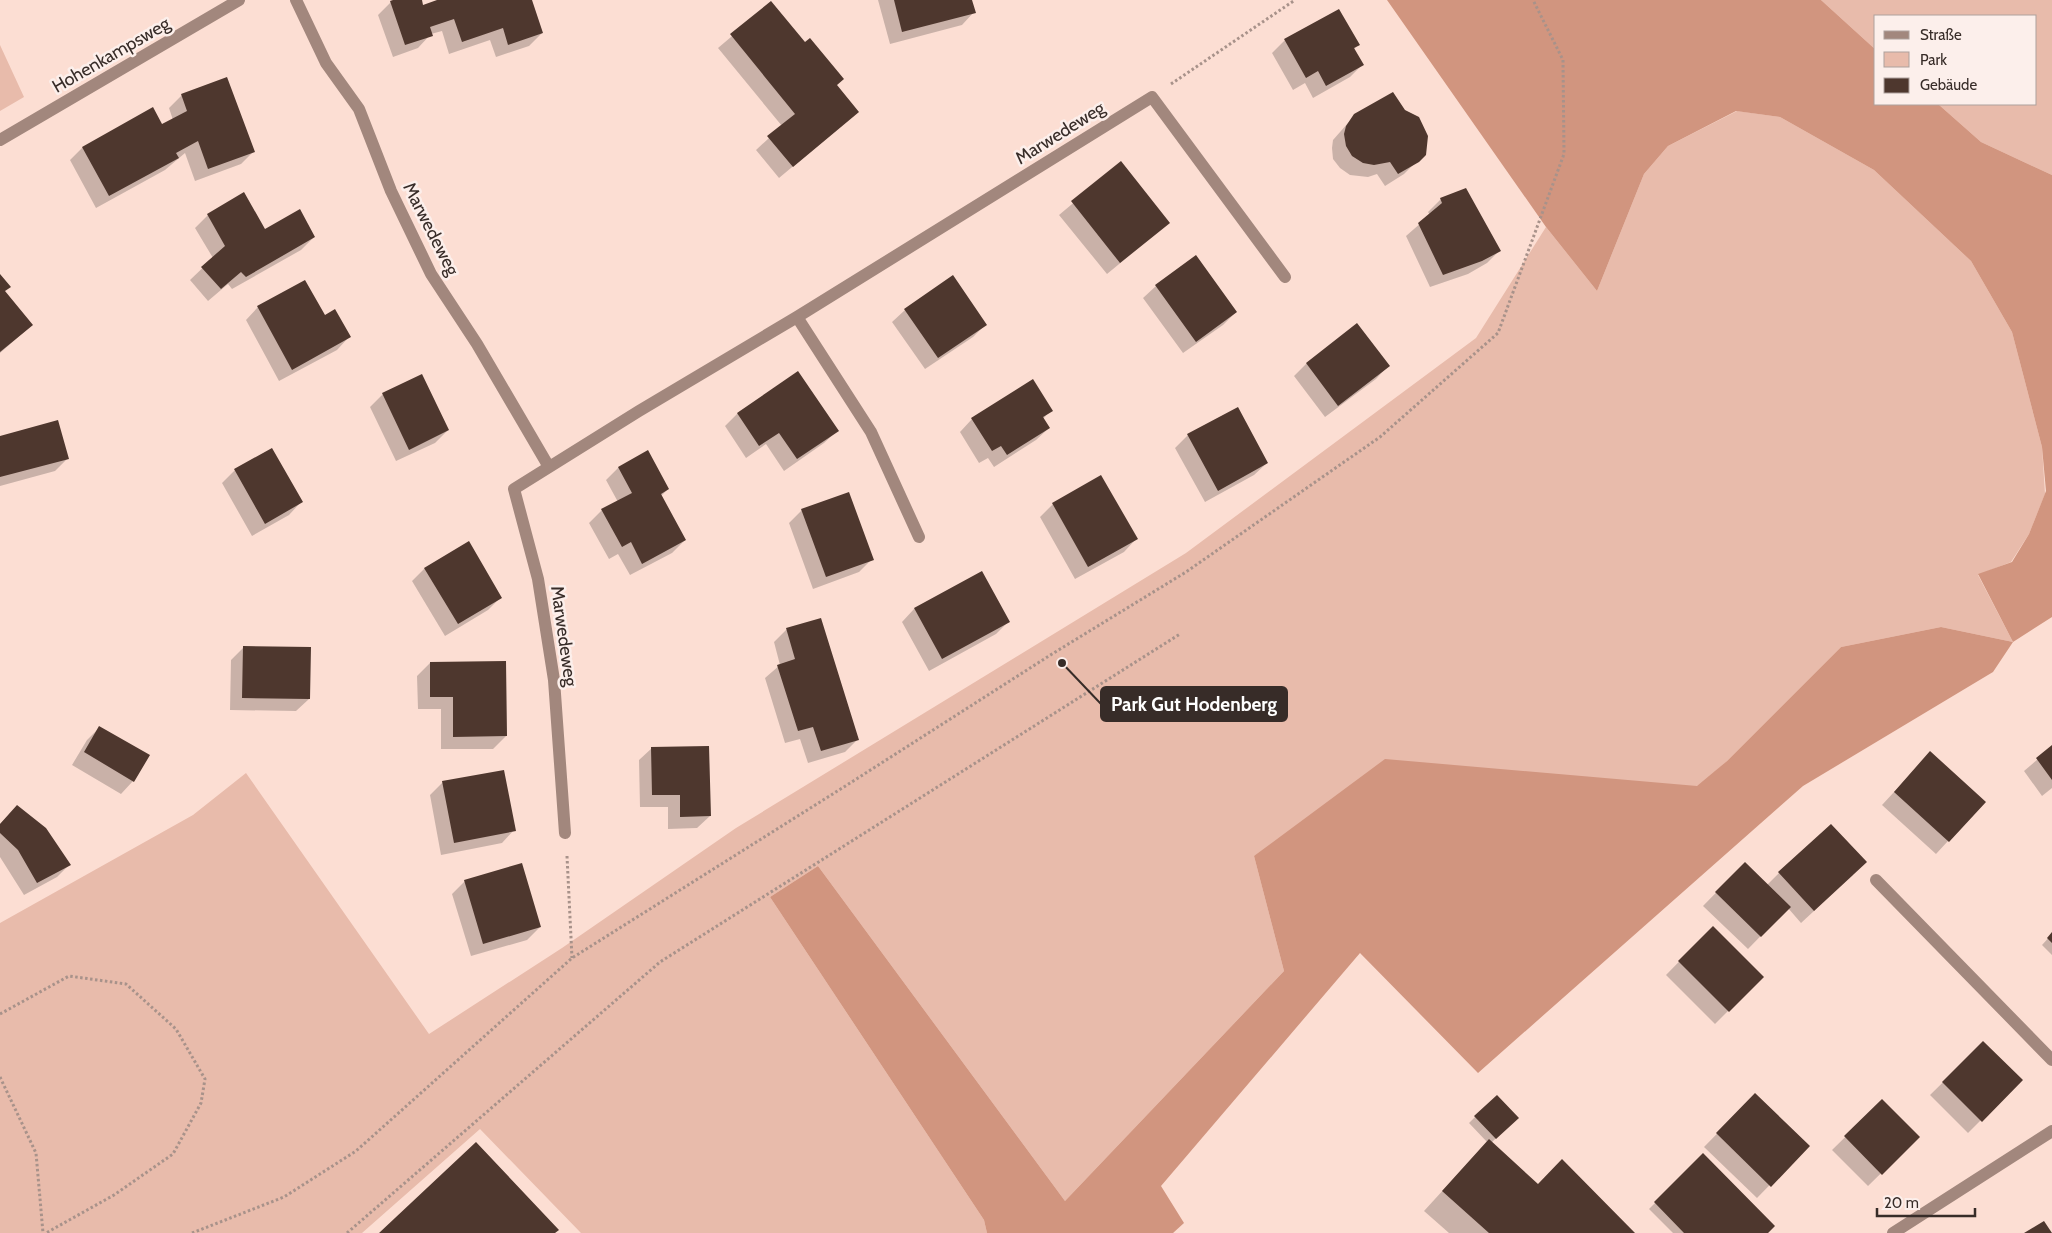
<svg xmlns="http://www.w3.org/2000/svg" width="2052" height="1233" font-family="Cabin,sans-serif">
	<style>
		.green { fill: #e8bbab }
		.forest { fill: #d1957f }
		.shadow { fill: #0003 }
		.building { fill: #4e372e }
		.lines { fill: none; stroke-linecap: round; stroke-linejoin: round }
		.path { stroke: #a8928a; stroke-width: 3; stroke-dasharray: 2.5 2.5; stroke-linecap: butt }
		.minor { stroke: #a2877d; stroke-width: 12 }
		.labels { text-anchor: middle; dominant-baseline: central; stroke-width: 5; stroke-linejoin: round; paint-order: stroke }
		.street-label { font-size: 18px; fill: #372c28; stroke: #fcefeb }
		.leader { fill: none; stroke: #372c28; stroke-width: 2 }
		.callout-dot { fill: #372c28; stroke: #fcefeb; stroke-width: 2 }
		.callout { fill: #372c28; stroke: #372c28; stroke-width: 2 }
		.callout-label { font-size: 19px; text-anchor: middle; font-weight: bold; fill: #fff }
	</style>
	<rect width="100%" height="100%" fill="#fcded3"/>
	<!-- green -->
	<path class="green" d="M1821,0H2052V175L1981,142L1938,104H2036V16H1876V50Z
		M0,45L24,97L0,111Z
		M1737,111L1780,117L1874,170L1971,261L2012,332L2042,447L2045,494L2029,534L2011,562L1978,575L2013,642L1941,627L1841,647L1727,761L1698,787L1254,856L1284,971L1065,1201L818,866L770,897L984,1220L987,1233H581L480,1129L362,1233H0V923L193,815L246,773L429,1034L562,948L736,828L1186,553L1476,338L1546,227L1597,291L1644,174L1668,146Z"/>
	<!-- forest -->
	<path class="forest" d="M1387,0H1821L1876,50V104H1938L1981,142L2052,175V617L2013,642L1993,672L1803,786L1478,1073L1360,953L1161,1186L1184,1223L1173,1233H987L984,1220L770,897L818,866L1065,1201L1284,971L1254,856L1385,759L1697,786L1727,761L1841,647L1941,627L2013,642L1978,574L2012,562L2029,534L2046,491L2042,447L2012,332L1971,261L1874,170L1780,117L1736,111L1668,146L1644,174L1597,291L1546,227Z"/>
	<!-- shadow -->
	<path class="shadow" d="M397,0H420L422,6L441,0H530L542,33L529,46L496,57L490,40L449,54L442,31L431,34L418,48L393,57L378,15L391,2Z
		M878,0H971L974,12L962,25L890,44Z
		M771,3L858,112L779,178L756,150L782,126L718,48Z
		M1285,40L1358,45L1353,50L1362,65L1350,77L1313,98L1305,83L1293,90L1272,53Z
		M182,95L254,151L241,164L195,181L185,153L165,170L96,208L70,160L82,148L162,126L173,120L169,108Z
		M1404,111L1424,154L1404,174L1385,186L1377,174L1368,177L1350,175L1340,168L1333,159L1332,148L1333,140L1355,115Z
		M1121,163L1169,223L1107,274L1059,215Z
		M1441,199L1499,251L1487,263L1468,274L1430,287L1406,236L1430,215L1428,212Z
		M208,215L264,230L314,237L301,250L232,289L228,284L208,301L190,280L213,258L195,228Z
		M0,276L4,292L32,325L0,353Z
		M1156,286L1236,312L1223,325L1183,353L1143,298Z
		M258,307L324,317L349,337L337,350L279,381L246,320Z
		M905,310L985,325L973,337L925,369L892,322Z
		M1357,325L1388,366L1376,379L1325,417L1294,376L1306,364Z
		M798,373L837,431L824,443L784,471L766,444L746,458L725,426L737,414Z
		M383,394L448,430L435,443L396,461L370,407Z
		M1051,410L1043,419L1049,428L1036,440L994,467L988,458L979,463L960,432L972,419Z
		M1188,435L1267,463L1254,475L1205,502L1175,448Z
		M0,437L68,458L55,471L0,486Z
		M648,452L668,489L661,496L685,540L672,553L630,575L618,554L609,559L589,523L602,510L618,502L606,480L618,468Z
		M235,470L301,502L289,515L252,536L222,483Z
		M1101,477L1136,539L1124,552L1075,579L1040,517L1053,504Z
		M802,510L872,559L859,572L813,589L789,523Z
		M468,543L500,598L488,610L445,636L412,581L424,569Z
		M982,572L1008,622L996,634L929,671L902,622L914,609Z
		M820,619L858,739L845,752L808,763L800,739L785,743L765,678L780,665L774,642L786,630Z
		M244,647L309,699L296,711L230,710L231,660Z
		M430,663L506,736L493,749H441V709H418L417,676Z
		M100,727L133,781L121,794L72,765L87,740Z
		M2052,747V788L2042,796L2024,771Z
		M652,748L710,816L697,828L668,829V807H640L639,760Z
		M1918,766L1948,841L1936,854L1882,805Z
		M443,782L514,830L502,843L441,855L430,795Z
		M17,806L69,865L57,877L24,895L0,857V824Z
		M1745,863L1767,885L1779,873L1853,875L1801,923L1788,908L1748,949L1703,906Z
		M465,881L540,927L527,940L471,956L452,894Z
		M1713,927L1762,977L1715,1024L1666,975Z
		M2052,934V955L2042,945Z
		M1983,1043L2021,1080L1968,1133L1930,1095Z
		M1755,1095L1808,1146L1757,1198L1704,1147Z
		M1882,1101L1918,1137L1868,1186L1832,1150Z
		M1475,1117L1517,1118L1491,1143L1538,1185L1634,1233H1449L1424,1211L1487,1142L1469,1123Z
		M1703,1155L1766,1233H1673L1649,1209Z"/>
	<!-- building -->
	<path class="building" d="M393,0H422L423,5L437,0H532L543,33L508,45L503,28L462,42L454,19L430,27L433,36L405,45L390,1Z
		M894,0H972L976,13L902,32Z
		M771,1L805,42L810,38L844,79L837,85L859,112L793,167L767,136L795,114L730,34Z
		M1339,9L1360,45L1354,48L1364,65L1326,86L1318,71L1306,78L1284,39Z
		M227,77L255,152L208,169L198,141L176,153L179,158L109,196L82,147L153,107L162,124L187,111L181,94Z
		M1393,92L1405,110L1419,117L1428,136L1426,155L1419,162L1398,174L1390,162L1374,165L1363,163L1352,156L1346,146L1344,134L1346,126L1354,114Z
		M1121,161L1170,223L1120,263L1071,201Z
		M1466,188L1501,251L1482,261L1443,275L1418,223L1442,203L1440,198Z
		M244,192L265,229L300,209L315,237L246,277L241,272L221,289L201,267L225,246L207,214Z
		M1196,255L1237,312L1196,342L1155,285Z
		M0,274L11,287L5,291L33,325L0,352Z
		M953,275L987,325L938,358L904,309Z
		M305,280L325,315L335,309L351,337L292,370L257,306Z
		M1357,323L1390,366L1338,406L1306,363Z
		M798,371L839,431L797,459L779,433L759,446L737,413Z
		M422,374L449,430L409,450L382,393Z
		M1033,379L1053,411L1043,417L1050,428L1007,455L1001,446L992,451L971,418Z
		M1238,407L1268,463L1218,491L1187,434Z
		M58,420L69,459L0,477V436Z
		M272,448L303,502L265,524L234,469Z
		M648,450L669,489L661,494L686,540L642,564L631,542L622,547L601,509L632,493L618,467Z
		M1101,475L1138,539L1088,567L1052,503Z
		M849,492L874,560L826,577L801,509Z
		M469,541L502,598L458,624L424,568Z
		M982,571L1010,622L942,659L914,608Z
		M821,618L859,740L821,751L813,727L798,731L777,665L795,659L786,628Z
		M243,646L311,647L310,699L242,698Z
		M506,661L507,736L453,737V697H430V662Z
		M99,726L150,755L134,782L84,752Z
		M2052,745V780L2036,758Z
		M709,746L711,816L680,817V795H652L651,747Z
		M1930,751L1986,802L1949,842L1894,792Z
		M504,770L516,831L454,843L442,781Z
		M17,805L46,828L71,865L37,883L18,850L0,833V824Z
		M1831,824L1867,862L1814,911L1778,872Z
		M1745,862L1791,907L1761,937L1715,892Z
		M522,863L541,927L483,944L464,880Z
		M1713,926L1764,977L1729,1012L1678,961Z
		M2052,932V943L2047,938Z
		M1983,1041L2023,1080L1982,1122L1942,1082Z
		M1755,1093L1810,1146L1771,1187L1716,1133Z
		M1497,1095L1519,1118L1496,1139L1474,1116Z
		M1882,1099L1920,1137L1882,1175L1844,1136Z
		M1489,1139L1538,1184L1562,1159L1635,1233H1489L1442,1191Z
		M476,1142L559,1230L555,1233H379Z
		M1703,1153L1775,1226L1768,1233H1684L1654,1202Z
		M2044,1221L2052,1233H2024Z"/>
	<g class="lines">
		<!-- path -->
		<path class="path" d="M1171,84L1295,0
			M567,856L572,958
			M0,1014L69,976L126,984L176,1029L205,1079L201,1103L173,1154L114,1195L46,1233
			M0,1077L36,1153L43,1233
			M192,1233L284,1197L356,1151L572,958L847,785L1052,654L1186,572L1380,437L1498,333L1564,154L1563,60L1533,0
			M347,1233L660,962L1180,634"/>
		<!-- minor -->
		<path class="minor" d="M296,0L326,63L359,109L391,191L431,274L477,344L549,467
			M0,140L239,0
			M797,317L871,432L919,537
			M565,833L554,680L538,579L514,489L639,411L797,317L1152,97L1285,277
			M1876,880L2052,1060
			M1893,1233L2052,1131"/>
	</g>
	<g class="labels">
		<!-- street labels -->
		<g class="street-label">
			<text transform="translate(111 55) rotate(-30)">Hohenkampsweg</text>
			<text transform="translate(1060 133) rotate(-32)">Marwedeweg</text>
			<text transform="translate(431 229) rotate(63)">Marwedeweg</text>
			<text transform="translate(564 636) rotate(82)">Marwedeweg</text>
		</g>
	</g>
	<!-- callouts -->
	<path class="leader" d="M1062 663L1101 704"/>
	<circle class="callout-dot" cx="1062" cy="663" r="5"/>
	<rect class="callout" x="1101" y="687" width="186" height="34" rx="5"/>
	<g class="callout-label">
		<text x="1194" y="711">Park Gut Hodenberg</text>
	</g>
	<!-- legend -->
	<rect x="1874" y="15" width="162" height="90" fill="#fcefeb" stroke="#ada19d"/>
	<rect x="1884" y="31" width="25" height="8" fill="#a2877d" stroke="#ada19d"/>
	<text x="1920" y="40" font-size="15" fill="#372c28">Straße</text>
	<rect x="1884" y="52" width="25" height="15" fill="#e8bbab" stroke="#ada19d"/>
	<text x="1920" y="65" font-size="15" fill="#372c28">Park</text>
	<rect x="1884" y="78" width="25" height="15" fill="#4e372e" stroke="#ada19d"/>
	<text x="1920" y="90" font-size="15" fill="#372c28">Gebäude</text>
	<!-- scale -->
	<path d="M1877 1208v8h98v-8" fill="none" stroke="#372c28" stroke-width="2.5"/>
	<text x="1884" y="1208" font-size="15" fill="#372c28" stroke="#fcefeb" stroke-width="4" paint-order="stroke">20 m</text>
</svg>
